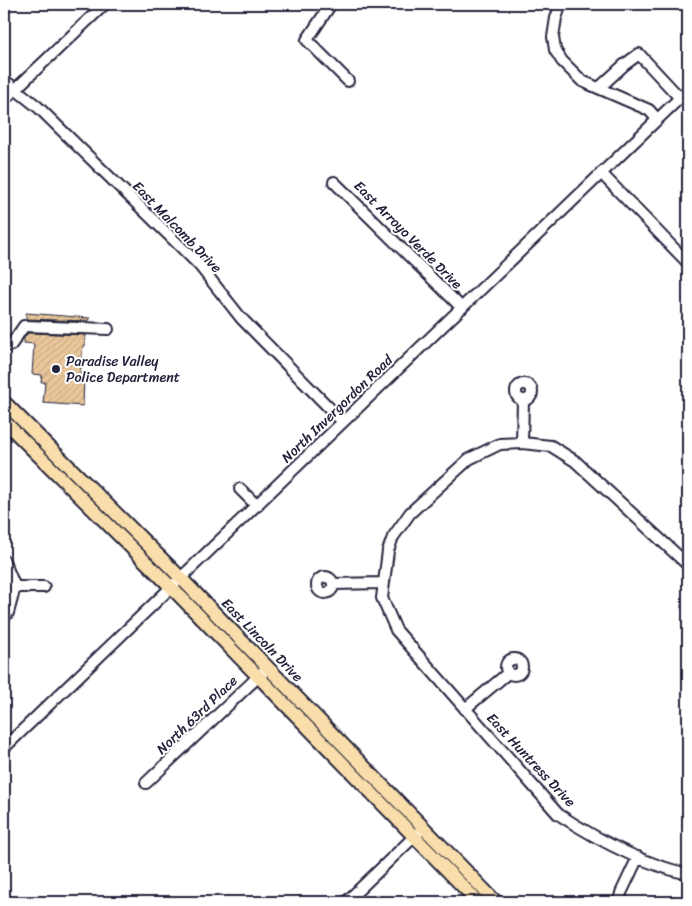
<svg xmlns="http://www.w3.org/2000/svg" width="692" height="906" font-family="Sriracha,sans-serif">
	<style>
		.building { fill: url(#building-hatch); stroke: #22223b }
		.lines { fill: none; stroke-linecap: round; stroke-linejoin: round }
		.minor-casing { stroke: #22223b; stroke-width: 14 }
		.major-casing { stroke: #22223b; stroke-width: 16 }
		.minor { stroke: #fff; stroke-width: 10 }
		.major { stroke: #f9deab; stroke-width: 12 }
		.poi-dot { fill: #22223b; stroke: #fff; stroke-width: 2 }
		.labels { text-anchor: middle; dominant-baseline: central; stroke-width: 4; stroke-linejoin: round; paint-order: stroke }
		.street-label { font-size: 14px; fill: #22223b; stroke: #fff }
		.poi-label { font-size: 14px; fill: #22223b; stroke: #fff; text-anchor: start }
	</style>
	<defs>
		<pattern id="building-hatch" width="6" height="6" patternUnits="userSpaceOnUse" patternTransform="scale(1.25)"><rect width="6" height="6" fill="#eac79b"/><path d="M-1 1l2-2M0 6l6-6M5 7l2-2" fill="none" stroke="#c8ab86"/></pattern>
	</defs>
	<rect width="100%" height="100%" fill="#fff"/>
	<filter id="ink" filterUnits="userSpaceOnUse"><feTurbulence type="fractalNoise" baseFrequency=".02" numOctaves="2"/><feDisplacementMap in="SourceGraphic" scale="10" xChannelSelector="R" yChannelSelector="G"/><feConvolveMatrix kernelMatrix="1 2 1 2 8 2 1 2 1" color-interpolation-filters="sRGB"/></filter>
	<g filter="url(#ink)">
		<!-- building -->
		<path class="building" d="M26,313L90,318L89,321L26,319Z
			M28,333L86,335L85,346H83L80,376L84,377L83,406L43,403L45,382H41L42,375L32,374L34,344L24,343V338Z"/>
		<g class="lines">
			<!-- minor casing -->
			<g class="minor-casing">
				<path id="minor" d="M331,4L307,40L348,81
					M561,4L556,18L553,37L555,50L562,61L582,81L649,110L657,119
					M4,80L38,107L182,248L199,265L241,318L343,422
					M599,88L624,65L639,54L680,98
					M4,100L105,4
					M601,173L688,263
					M334,182L462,308
					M4,346L11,345L24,326L108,329
					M516 392a8 8 0 1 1 16 0a8 8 0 1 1-16 0Z
					M522,443L523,400
					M240,489L257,506
					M4,561L15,587
					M688,565L575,461L551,446L522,443L500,444L469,459L410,513L393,537L388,551L382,598L396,630L558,814C598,840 642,864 688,874
					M317 585a8 8 0 1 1 16 0a8 8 0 1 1-16 0Z
					M333,584L383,583
					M15,587H44
					M4,617L8,613L15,587
					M506 667a8 8 0 1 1 16 0a8 8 0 1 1-16 0Z
					M465,709L508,673
					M4,748L688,90
					M146,783L263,672
					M346,902L420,831
					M619,902L621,893L638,857"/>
			</g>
			<!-- major casing -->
			<g class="major-casing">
				<path id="major" d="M4,402L171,568L496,902
					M4,421L171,587L478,902"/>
			</g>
			<!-- minor -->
			<use href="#minor" class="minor"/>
			<!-- major -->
			<use href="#major" class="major"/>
		</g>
	</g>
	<!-- markers -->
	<circle class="poi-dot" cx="56" cy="369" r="5"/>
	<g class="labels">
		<!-- street labels -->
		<g class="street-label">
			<text transform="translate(177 227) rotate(46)">East Malcomb Drive</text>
			<text transform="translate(408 235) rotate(45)">East Arroyo Verde Drive</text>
			<text transform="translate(337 409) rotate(-44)">North Invergordon Road</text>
			<text transform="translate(262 640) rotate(46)">East Lincoln Drive</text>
			<text transform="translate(197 715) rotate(-44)">North 63rd Place</text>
			<text transform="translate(531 760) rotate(47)">East Huntress Drive</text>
		</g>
		<!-- poi labels -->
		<g class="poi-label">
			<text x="66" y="361">Paradise Valley<tspan x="66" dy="16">Police Department</tspan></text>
		</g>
	</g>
	<!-- margin -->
	<rect width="692" height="906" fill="none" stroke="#fff" stroke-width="20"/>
	<rect x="10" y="10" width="672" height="886" fill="none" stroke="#22223b" stroke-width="2" filter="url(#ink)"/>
</svg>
